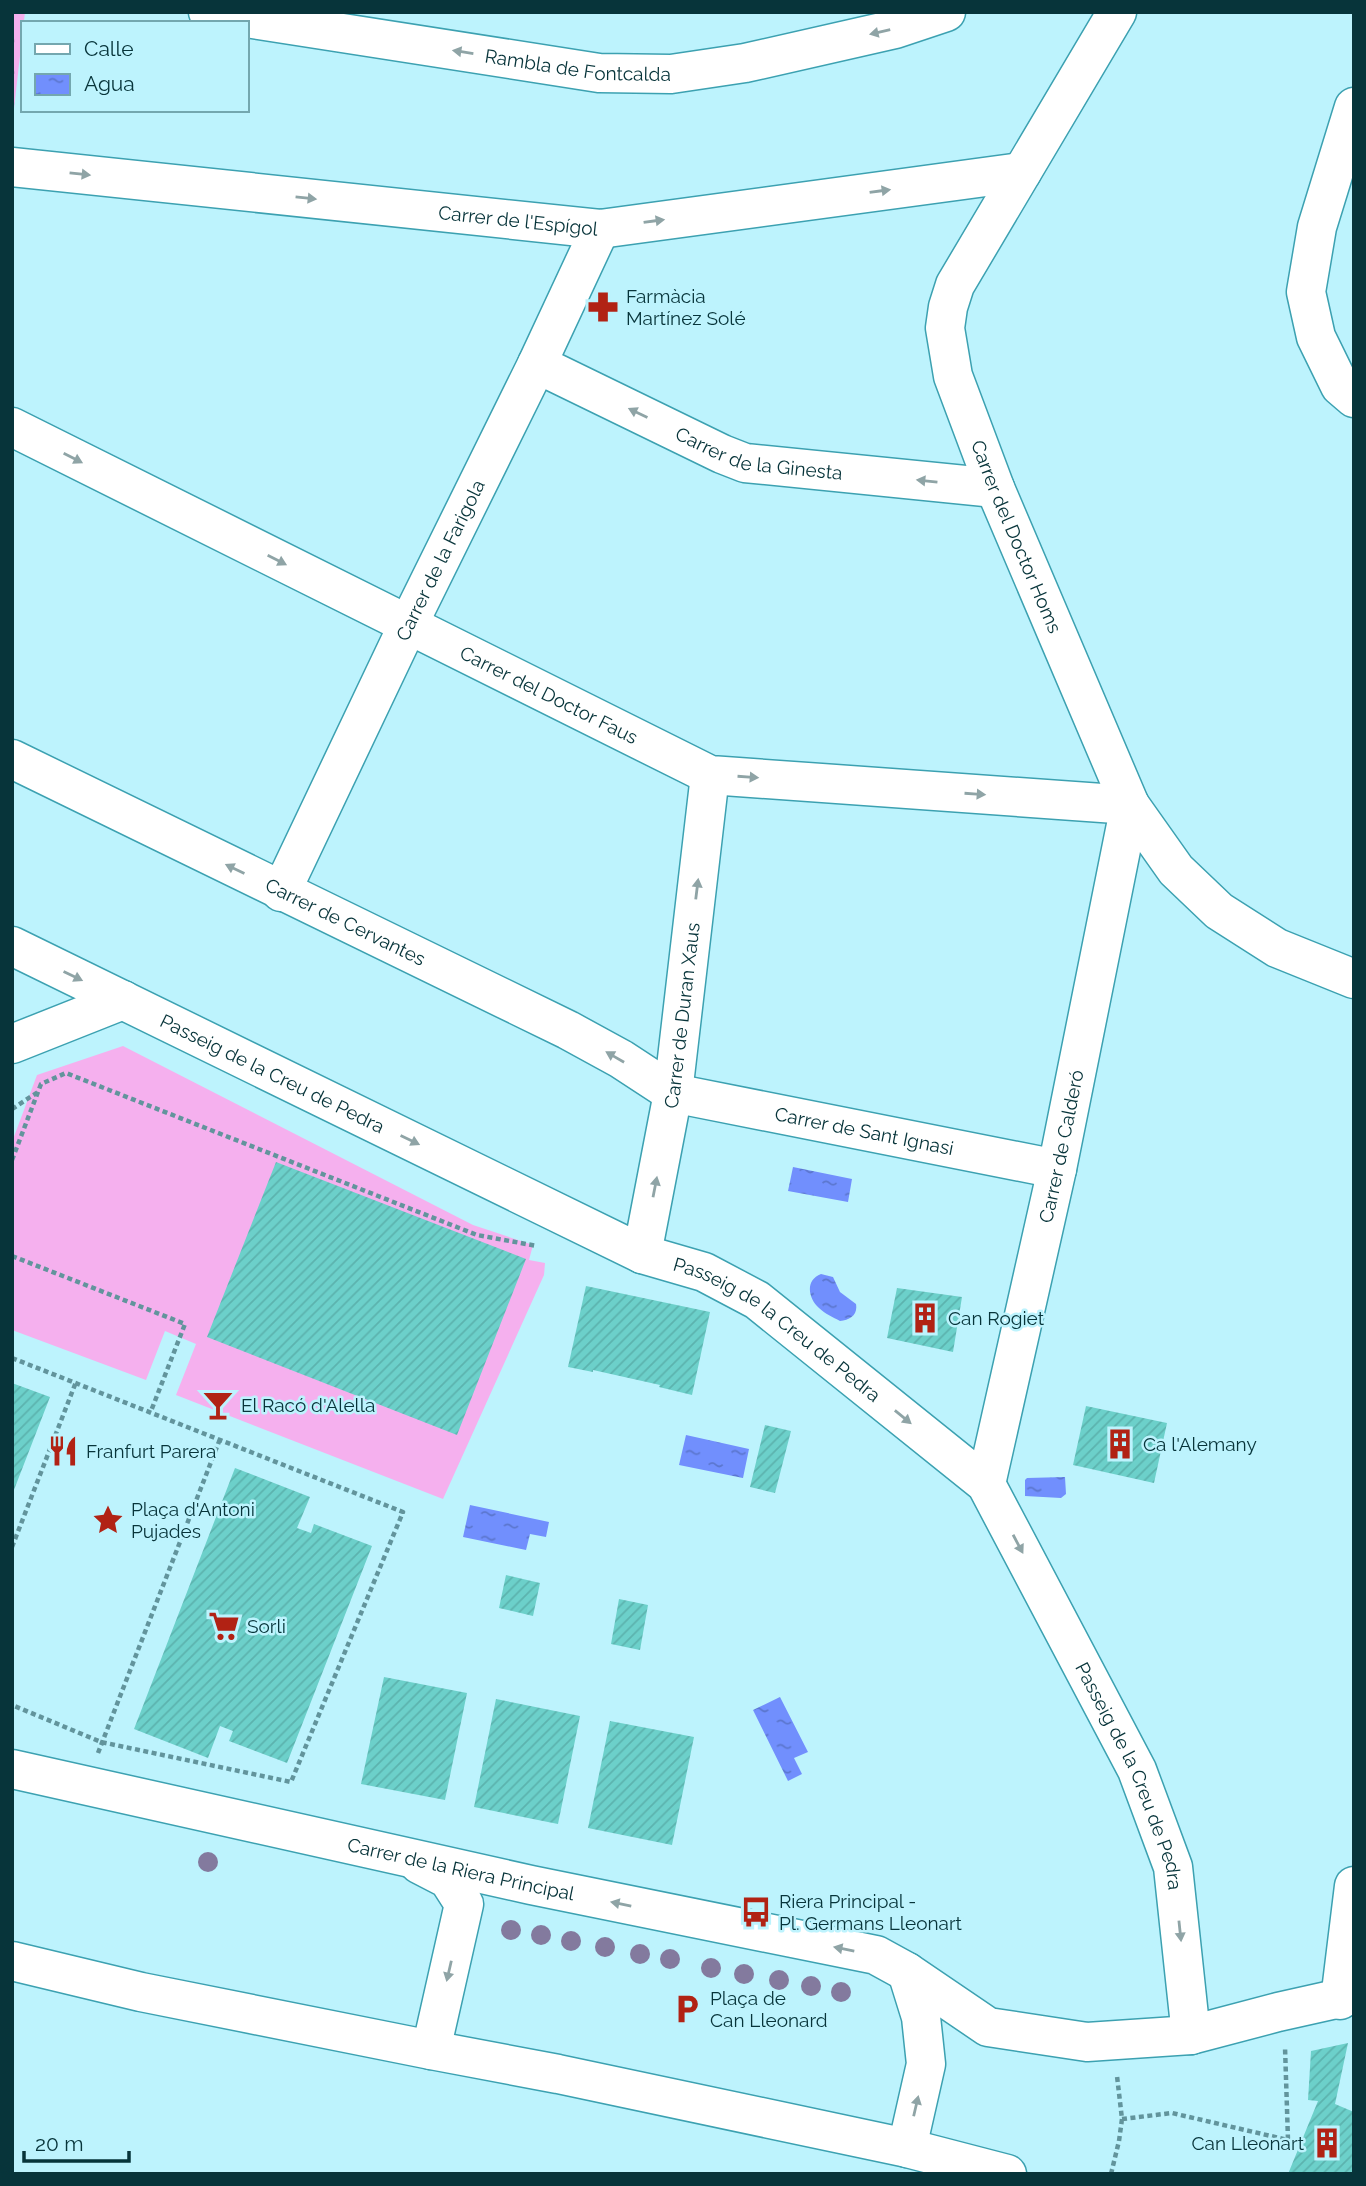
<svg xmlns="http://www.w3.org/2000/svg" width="1366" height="2186" font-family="Raleway,sans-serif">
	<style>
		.forest { fill: url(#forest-crowns) }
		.pitch { fill: #f5b0ee }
		.water { fill: url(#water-ripples) }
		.building { fill: url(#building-hatch) }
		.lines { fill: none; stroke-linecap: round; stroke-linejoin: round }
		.street-casing { stroke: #3ca1b1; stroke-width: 41 }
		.secondary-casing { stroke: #3ca1b1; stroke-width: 41 }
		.path { stroke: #62949c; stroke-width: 4.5; stroke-dasharray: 5 3.5; stroke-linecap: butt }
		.street { stroke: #fff; stroke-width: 38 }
		.secondary { stroke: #fff; stroke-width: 38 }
		.tree { fill: #837a9e }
		.oneway { fill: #8fa4a6 }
		.labels { text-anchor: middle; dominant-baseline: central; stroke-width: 5; stroke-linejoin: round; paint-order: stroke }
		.street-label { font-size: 19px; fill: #07343a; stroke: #bdf3fd }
		.poi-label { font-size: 19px; fill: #07343a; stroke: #bdf3fd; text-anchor: start }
	</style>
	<defs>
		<pattern id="forest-crowns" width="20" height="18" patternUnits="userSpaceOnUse" patternTransform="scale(1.75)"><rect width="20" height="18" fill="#f5b0ee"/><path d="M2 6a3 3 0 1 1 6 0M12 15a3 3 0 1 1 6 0" fill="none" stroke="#d198cd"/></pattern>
		<pattern id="water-ripples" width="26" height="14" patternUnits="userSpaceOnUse" patternTransform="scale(1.75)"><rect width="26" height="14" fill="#718ffd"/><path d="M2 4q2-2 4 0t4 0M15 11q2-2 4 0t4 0" fill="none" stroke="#5b76ce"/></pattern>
		<pattern id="building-hatch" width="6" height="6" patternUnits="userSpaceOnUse" patternTransform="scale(1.75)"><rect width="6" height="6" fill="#6cd0ca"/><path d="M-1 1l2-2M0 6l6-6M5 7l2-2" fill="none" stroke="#5cb3ae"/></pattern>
	</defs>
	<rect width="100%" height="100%" fill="#bdf3fd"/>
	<!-- forest -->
	<path class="forest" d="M12,12H25L12,126Z"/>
	<!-- pitch -->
	<path class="pitch" d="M123,1046L473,1225L533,1245L529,1260L545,1263L544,1275L443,1499L176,1395L196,1344L165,1331L146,1380L12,1330V1142L37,1075Z"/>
	<!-- water -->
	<path class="water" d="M793,1167L852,1179L848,1202L788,1191Z
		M821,1274L833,1277L840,1292L856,1304C858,1315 850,1320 840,1321C833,1317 825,1314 819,1308C808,1298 805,1280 821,1274Z
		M686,1435L749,1449L743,1478L679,1465Z
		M1065,1477L1066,1494L1061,1498L1025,1496V1480L1027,1478Z
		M470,1505L549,1522L546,1537L530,1534L526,1550L463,1537Z
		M780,1697L808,1752L794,1758L802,1774L788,1781L753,1710Z"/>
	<!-- building -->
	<path class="building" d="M276,1162L526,1259L457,1435L207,1337Z
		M586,1286L710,1312L692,1395L659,1387L660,1385L593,1370V1372L568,1367Z
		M897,1288L962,1297L953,1352L887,1338Z
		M12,1383L50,1397L12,1495Z
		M1086,1406L1167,1423L1154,1483L1073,1465Z
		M765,1425L791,1431L775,1493L750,1487Z
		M235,1468L310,1497L297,1528L311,1533L314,1524L372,1546L287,1763L229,1741L233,1731L220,1726L208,1758L134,1729Z
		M506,1575L540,1583L533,1616L499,1608Z
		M619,1599L648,1605L640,1650L611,1644Z
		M384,1677L467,1693L445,1800L361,1784Z
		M496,1699L580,1716L558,1824L474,1807Z
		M610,1721L694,1737L672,1845L588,1828Z
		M1348,2043L1335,2104L1354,2112V2174H1288L1318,2101L1308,2100L1311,2051Z"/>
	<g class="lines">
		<!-- street casing -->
		<g class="street-casing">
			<g id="street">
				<path id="s1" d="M208,12L599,73L671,74L745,63L895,29L946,12"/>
				<path id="s2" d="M1117,12L955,285L948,307L945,328L953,376L995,488L1130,805L1176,870L1219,911L1277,948L1354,979"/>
				<path d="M1354,107L1317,227L1306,292L1316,337L1340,386L1354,398"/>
				<path id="s3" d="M12,167L600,229L1022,172"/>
				<path id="s4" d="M537,364L722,454L745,463L995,488"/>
				<path id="s5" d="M12,427L710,775L1130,805"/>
				<path id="s6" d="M12,759L568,1030L621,1059L673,1093L1057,1169"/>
				<path id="s7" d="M281,892L408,625L537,364L600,229"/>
				<path id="s8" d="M12,946L642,1254L704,1272L757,1300L986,1484L1137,1770L1173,1867L1191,2035"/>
				<path d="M12,1044L123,1000"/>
				<path id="s9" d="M642,1254L673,1093L710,775"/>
				<path id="s10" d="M986,1484L1057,1169L1130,805"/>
				<path id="s11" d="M12,1769L531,1885L876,1955L907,1972L988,2027L1087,2042L1191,2035L1278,2012L1354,1995"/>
				<path d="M419,1864L448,1879L464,1904L431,2050"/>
				<path d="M907,1972L921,2017L926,2064L907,2148"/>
				<path d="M1340,2000L1354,1886"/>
			</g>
		</g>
		<!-- secondary casing -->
		<g class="secondary-casing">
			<path id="secondary" d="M12,1961L141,1992L431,2050L558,2074L907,2148L1007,2174"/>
		</g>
		<!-- path -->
		<path class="path" d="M12,1109L38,1092
			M12,1160L41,1084L66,1073L477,1235L537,1246
			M12,1256L185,1324L151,1411
			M12,1358L403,1512L291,1782L101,1742L12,1705
			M12,1547L76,1382
			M98,1753L220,1439
			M1122,2119L1172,2113L1288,2140L1285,2047
			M1111,2174L1119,2141L1122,2119L1117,2076"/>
		<!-- street -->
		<use href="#street" class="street"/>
		<!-- secondary -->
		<use href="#secondary" class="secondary"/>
	</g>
	<!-- trees -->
	<g class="tree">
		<circle cx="208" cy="1862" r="10"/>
		<circle cx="511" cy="1930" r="10"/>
		<circle cx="541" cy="1935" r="10"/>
		<circle cx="571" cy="1941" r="10"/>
		<circle cx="605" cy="1947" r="10"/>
		<circle cx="640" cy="1954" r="10"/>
		<circle cx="670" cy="1959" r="10"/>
		<circle cx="711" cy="1968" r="10"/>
		<circle cx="744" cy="1974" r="10"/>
		<circle cx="779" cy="1980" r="10"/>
		<circle cx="811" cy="1986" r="10"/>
		<circle cx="841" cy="1992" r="10"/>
	</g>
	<!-- one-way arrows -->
	<defs><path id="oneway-solid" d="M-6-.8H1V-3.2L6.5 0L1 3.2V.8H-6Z" transform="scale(1.75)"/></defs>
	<g class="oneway">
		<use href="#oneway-solid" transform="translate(880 32) rotate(167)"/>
		<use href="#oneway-solid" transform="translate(463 52) rotate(-171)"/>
		<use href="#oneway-solid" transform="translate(80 174) rotate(6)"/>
		<use href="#oneway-solid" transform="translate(880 191) rotate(-8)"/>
		<use href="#oneway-solid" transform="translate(306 198) rotate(6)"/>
		<use href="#oneway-solid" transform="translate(654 221) rotate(-8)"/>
		<use href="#oneway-solid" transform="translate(638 413) rotate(-154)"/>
		<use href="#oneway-solid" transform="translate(73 458) rotate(27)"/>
		<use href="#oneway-solid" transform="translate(927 481) rotate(-174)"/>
		<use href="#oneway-solid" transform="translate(277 560) rotate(27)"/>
		<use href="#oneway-solid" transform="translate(748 777) rotate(4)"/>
		<use href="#oneway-solid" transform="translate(975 794) rotate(4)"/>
		<use href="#oneway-solid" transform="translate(235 869) rotate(-154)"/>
		<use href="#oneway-solid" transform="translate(697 889) rotate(-83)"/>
		<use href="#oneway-solid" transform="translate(73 976) rotate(26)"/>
		<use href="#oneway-solid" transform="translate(615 1057) rotate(-150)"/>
		<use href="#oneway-solid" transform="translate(410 1140) rotate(26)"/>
		<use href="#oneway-solid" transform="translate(655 1187) rotate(-79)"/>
		<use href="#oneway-solid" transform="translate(903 1417) rotate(39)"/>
		<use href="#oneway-solid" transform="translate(1018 1544) rotate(62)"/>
		<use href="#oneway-solid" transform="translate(621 1904) rotate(-168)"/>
		<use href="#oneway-solid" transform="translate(1180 1931) rotate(84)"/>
		<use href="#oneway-solid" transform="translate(844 1949) rotate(-169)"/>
		<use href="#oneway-solid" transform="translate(449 1971) rotate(103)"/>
		<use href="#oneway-solid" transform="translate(916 2106) rotate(-77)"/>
	</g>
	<!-- icons -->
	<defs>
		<g id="pharmacy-bare" transform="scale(2.415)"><path d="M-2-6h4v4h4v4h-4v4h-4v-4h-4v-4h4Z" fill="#b12214" stroke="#bdf3fd" stroke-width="2.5" paint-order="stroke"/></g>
		<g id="building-bare" transform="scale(2.415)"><path d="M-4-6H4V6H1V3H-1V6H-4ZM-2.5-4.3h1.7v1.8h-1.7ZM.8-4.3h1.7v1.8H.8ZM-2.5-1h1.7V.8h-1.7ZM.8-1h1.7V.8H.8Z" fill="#b12214" stroke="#bdf3fd" stroke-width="2.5" paint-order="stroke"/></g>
		<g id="bar-bare" transform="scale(2.415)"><path d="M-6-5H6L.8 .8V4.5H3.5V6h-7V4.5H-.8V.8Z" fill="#b12214" stroke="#bdf3fd" stroke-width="2.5" paint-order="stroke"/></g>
		<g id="restaurant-bare" transform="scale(2.415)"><path d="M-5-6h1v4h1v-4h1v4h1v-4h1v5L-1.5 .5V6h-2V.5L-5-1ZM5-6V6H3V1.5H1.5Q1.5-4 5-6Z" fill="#b12214" stroke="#bdf3fd" stroke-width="2.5" paint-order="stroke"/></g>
		<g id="sight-bare" transform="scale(2.415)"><path d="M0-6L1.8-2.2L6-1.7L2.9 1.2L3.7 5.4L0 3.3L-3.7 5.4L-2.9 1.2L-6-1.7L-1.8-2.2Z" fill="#b12214" stroke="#bdf3fd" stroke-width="2.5" paint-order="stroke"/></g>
		<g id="supermarket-bare" transform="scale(2.415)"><path d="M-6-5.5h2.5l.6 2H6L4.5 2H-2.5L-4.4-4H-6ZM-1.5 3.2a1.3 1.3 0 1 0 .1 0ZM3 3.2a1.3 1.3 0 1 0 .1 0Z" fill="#b12214" stroke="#bdf3fd" stroke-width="2.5" paint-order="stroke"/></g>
		<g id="bus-bare" transform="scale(2.415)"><path d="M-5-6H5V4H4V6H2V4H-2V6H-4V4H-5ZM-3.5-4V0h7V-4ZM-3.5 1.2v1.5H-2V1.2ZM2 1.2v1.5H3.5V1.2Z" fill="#b12214" stroke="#bdf3fd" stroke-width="2.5" paint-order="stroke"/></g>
		<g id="parking-bare" transform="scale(2.415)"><path d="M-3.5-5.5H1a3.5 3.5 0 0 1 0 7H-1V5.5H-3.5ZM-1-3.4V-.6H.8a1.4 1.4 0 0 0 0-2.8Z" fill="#b12214" stroke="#bdf3fd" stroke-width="2.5" paint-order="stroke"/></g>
	</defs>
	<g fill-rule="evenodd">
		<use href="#pharmacy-bare" x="603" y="307"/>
		<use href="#building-bare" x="925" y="1318"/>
		<use href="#bar-bare" x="218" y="1405"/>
		<use href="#building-bare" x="1120" y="1444"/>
		<use href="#restaurant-bare" x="63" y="1451"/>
		<use href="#sight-bare" x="108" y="1520"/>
		<use href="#supermarket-bare" x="224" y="1626"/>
		<use href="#bus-bare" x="756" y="1912"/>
		<use href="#parking-bare" x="687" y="2009"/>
		<use href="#building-bare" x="1327" y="2143"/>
	</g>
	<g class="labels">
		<!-- street labels -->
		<g class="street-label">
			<text stroke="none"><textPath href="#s1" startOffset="374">Rambla de Fontcalda</textPath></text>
			<text stroke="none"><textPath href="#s3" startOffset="509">Carrer de l'Espígol</textPath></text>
			<text stroke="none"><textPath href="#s4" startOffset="242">Carrer de la Ginesta</textPath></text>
			<text stroke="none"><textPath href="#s2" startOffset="583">Carrer del Doctor Homs</textPath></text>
			<text stroke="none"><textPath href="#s7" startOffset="368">Carrer de la Farigola</textPath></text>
			<text stroke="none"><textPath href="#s5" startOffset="600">Carrer del Doctor Faus</textPath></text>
			<text stroke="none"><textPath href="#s6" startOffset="371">Carrer de Cervantes</textPath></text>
			<text stroke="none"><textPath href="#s9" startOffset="242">Carrer de Duran Xaus</textPath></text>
			<text stroke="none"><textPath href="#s8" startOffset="290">Passeig de la Creu de Pedra</textPath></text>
			<text stroke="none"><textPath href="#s6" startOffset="936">Carrer de Sant Ignasi</textPath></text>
			<text stroke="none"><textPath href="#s10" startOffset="346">Carrer de Calderó</textPath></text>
			<text stroke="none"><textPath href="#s8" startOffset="858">Passeig de la Creu de Pedra</textPath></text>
			<text stroke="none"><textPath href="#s8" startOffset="1446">Passeig de la Creu de Pedra</textPath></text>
			<text stroke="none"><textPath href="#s11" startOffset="460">Carrer de la Riera Principal</textPath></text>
		</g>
		<!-- poi labels -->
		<g class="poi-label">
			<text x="626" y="296">Farmàcia<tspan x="626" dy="22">Martínez Solé</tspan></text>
			<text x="948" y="1318">Can Rogiet</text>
			<text x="241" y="1405">El Racó d'Alella</text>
			<text x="1143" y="1444">Ca l'Alemany</text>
			<text x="86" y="1451">Franfurt Parera</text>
			<text x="131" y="1509">Plaça d'Antoni<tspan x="131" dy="22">Pujades</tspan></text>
			<text x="247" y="1626">Sorli</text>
			<text x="779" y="1901">Riera Principal -<tspan x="779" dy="22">Pl. Germans Lleonart</tspan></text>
			<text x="710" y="1998">Plaça de<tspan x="710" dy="22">Can Lleonard</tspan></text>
			<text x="1304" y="2143" text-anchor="end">Can Lleonart</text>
		</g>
	</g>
	<!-- border -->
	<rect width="1366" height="2186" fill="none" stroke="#07343a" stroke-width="28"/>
	<!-- legend -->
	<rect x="21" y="21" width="228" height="91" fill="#bdf3fd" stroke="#74a7af" stroke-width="2"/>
	<rect x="35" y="44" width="35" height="10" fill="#ffffff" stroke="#74a7af" stroke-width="2"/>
	<text x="84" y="56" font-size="21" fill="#07343a">Calle</text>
	<rect x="35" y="74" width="35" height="21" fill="url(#water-ripples)" stroke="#74a7af" stroke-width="2"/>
	<text x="84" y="91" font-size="21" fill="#07343a">Agua</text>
	<!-- scale -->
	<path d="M24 2151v10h105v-10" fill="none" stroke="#07343a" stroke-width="3.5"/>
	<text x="35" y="2151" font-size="21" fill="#07343a" stroke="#bdf3fd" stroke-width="5" paint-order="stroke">20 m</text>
</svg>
